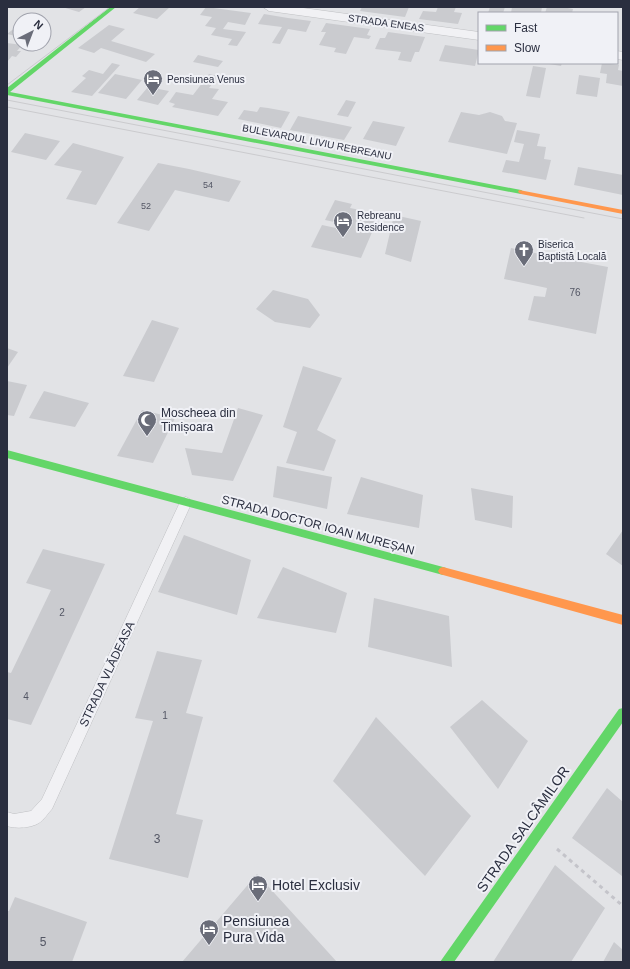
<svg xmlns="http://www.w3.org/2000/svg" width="630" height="969" font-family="Helvetica,sans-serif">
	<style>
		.building { fill: #cacbcf }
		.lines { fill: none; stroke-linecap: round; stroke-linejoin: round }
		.lane-casing { stroke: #c0c1c4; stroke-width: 1 }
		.street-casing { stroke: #c0c1c4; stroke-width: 1 }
		.path { stroke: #c4c4ca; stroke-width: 3; stroke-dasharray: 4 4; stroke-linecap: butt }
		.lane { fill: #f1f1f4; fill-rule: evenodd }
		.street { fill: #f1f1f4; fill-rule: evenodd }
		.fast { fill: #63d668; fill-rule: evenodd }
		.slow { fill: #ff974d; fill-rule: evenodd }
		.tram { stroke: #cbcbce; stroke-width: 1 }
		.labels { text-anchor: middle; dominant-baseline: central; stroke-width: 4; stroke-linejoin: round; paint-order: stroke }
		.far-number-label { font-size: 9px; fill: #535664 }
		.far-street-label { font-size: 10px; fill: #2a2e3f; stroke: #f0f1f6 }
		.far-poi-label { font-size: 10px; fill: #2a2e3f; stroke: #f0f1f6; text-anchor: start }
		.number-label { font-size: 10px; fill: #535664 }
		.poi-label { font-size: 12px; fill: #2a2e3f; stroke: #f0f1f6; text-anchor: start }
		.street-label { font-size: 12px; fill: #2a2e3f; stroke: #f0f1f6 }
		.near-number-label { font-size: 12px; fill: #535664 }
		.near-street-label { font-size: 14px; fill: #2a2e3f; stroke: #f0f1f6 }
		.near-poi-label { font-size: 14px; fill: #2a2e3f; stroke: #f0f1f6; text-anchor: start }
	</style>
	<rect width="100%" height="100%" fill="#e2e3e6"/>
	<!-- building -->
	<path class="building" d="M62,7H86L79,12Z
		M140,7H170L157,19L133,13Z
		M206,7L251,13L245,25L228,22L223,29L246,32L237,46L228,45L232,39L211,35L216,28L205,26L212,17L200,15Z
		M362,7H409L405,17L360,11Z
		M438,7H456L454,12L462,13L458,24L419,19L423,11L436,12Z
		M490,7H505L503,13H488Z
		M512,7H542L541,13H511Z
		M547,7H562L573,9L572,13H545Z
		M264,14L288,18L311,21L306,32L288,29L280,44L272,43L282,27L258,24Z
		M326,23L370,29L367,35L371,36L369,39L354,37L346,54L334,52L336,48L319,45L326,32H321Z
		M20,24V37L7,34Z
		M109,25L125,29L111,41L155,54L146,62L101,48L94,53L78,48Z
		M388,32L425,37L419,52H415L411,62L398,60L401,52L375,49L380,38H385Z
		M7,43L22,45L17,51H21L16,57L12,56L7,62Z
		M445,45L479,50L475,66L439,61Z
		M198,55L223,61L218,67L193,62Z
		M112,63L120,65L92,96L71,92L86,78L82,76L89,70L103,74Z
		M543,63H562L561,66Z
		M602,63L619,65L618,70L623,71V86L606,83L607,74L600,73Z
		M533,66L546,68L540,98L526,96Z
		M115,74L142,80L126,99L98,93Z
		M209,74L218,76L209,88L219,89L212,99L228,102L218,116L172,107L175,104L169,102L176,92L193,95Z
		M579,75L600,78L597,97L576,94Z
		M148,87L169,91L158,105L137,100Z
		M346,100L356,102L348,117L337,115Z
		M260,107L268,108L290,112L281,128L238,119L244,110L257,112Z
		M461,112L479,115L490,112L502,116L505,121L517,123L507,154L448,142Z
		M298,116L333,123L352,127L344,140L290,130Z
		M373,121L405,127L396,146L363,139Z
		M517,130L540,134L537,146L546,147L544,159L551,160L546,180L502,172L506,160L519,162L524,144L514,142Z
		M25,133L60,141L46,160L11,152Z
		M73,143L124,157L96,205L66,199L82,171L54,165Z
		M158,163L189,169L241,181L229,202L175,190L149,231L117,223Z
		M578,167L623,175V195L574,185Z
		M335,200L352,204L350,208L360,210L359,212L379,216L361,258L311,247L322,225L336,228L339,223L325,220Z
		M394,215L421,221L411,262L385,254Z
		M511,248L559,258L565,255H570L575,258L576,261L608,267L596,334L528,320L534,296L545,297L547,288L504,279Z
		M273,290L308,299L320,315L310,328L275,322L256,309Z
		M152,320L179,328L154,382L123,376Z
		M7,348L18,352L7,368Z
		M303,366L342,378L317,430L336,440L324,471L286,463L297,432L283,427Z
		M7,381L27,385L14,416L7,415Z
		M44,391L89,403L75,427L29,418Z
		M238,408L263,415L233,481L192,475L185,448L222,453Z
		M142,410L175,418L153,463L117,456Z
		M277,466L332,477L327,509L273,497Z
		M361,477L423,495L419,528L347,514Z
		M471,488L513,496L512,528L475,520Z
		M623,530V566L606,554Z
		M184,535L251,560L237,615L158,592Z
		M43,549L105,564L31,725L7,719V672L11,673L51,590L26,583Z
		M283,567L347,593L336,633L257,618Z
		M374,598L449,616L452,667L368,647Z
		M157,651L202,660L186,713L203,717L176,814L203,820L188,878L109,859L153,721L135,718Z
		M482,700L528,741L498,789L450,727Z
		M376,717L471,816L425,876L333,781Z
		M607,788L623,802L622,876L572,838Z
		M555,865L605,908L571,962H493Z
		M257,874L337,962H182Z
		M15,897L87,922L72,962H7V911H9Z
		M614,942L623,950V962H603Z"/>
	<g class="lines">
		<!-- lane casing -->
		<g class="lane-casing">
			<path id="lane" d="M186,497L190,499L192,502L52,809C48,813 44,820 39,823C31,828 16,829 7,826V812L14,814L31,811L42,799L180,502L182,499Z"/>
		</g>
		<!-- street casing -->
		<g class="street-casing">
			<path id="street" d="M263,7H296L479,32V40L269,11Z
				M617,51L623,52V60L617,59Z"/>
		</g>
		<!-- path -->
		<path class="path" d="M557,849L623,906"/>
		<!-- lane -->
		<use href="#lane" class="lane"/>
		<!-- street -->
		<use href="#street" class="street"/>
		<!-- fast -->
		<path class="fast" d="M110,7H116L10,92L521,190L524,192L521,194L7,95V88Z
			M7,450L443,567L446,568L448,571L446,574L443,575L7,458Z
			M623,708V722L454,962H440L619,709Z"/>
		<!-- slow -->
		<path class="slow" d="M519,190L623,210V214L521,194L518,192Z
			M443,567L623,615V625L443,575L440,574L438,571L440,568Z"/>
		<!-- tram -->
		<path class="tram" d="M7,85L110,7
			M7,100L623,219
			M7,107L584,218"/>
	</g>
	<!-- icons -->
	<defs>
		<g id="hotel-pin" transform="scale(1)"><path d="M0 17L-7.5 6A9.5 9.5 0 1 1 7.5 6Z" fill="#6a6d79" stroke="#f0f1f6"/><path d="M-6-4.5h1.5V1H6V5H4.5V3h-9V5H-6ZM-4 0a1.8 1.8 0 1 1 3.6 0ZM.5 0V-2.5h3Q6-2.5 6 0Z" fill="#fff"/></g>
		<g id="church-pin" transform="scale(1)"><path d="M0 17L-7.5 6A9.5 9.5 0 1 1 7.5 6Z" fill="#6a6d79" stroke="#f0f1f6"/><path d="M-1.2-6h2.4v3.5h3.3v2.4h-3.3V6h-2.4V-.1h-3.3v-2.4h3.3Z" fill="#fff"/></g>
		<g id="mosque-pin" transform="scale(1)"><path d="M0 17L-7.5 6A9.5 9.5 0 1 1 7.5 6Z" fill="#6a6d79" stroke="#f0f1f6"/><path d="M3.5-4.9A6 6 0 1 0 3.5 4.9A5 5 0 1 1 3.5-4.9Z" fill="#fff"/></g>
	</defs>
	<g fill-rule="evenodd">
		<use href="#hotel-pin" x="153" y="79"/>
		<use href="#hotel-pin" x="343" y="221"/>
		<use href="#church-pin" x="524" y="250"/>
		<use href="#mosque-pin" x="147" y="420"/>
		<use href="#hotel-pin" x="258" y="885"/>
		<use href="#hotel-pin" x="209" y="929"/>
	</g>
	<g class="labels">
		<!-- far-number labels -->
		<g class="far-number-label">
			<text x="208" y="185">54</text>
			<text x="146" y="206">52</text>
		</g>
		<!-- far-street labels -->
		<g class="far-street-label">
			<text transform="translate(386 23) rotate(8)">STRADA ENEAS</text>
			<text transform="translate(317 142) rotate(11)">BULEVARDUL LIVIU REBREANU</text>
		</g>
		<!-- far-poi labels -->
		<g class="far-poi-label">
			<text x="167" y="79">Pensiunea Venus</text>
			<text x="357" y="215">Rebreanu<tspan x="357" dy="12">Residence</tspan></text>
			<text x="538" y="244">Biserica<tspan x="538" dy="12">Baptistă Locală</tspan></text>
		</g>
		<!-- number labels -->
		<g class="number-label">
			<text x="575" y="292">76</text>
			<text x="62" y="612">2</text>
			<text x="26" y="696">4</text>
			<text x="165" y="715">1</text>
		</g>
		<!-- poi labels -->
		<g class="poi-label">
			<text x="161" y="413">Moscheea din<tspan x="161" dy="14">Timișoara</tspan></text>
		</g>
		<!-- street labels -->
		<g class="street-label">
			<text transform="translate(318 525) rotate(15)">STRADA DOCTOR IOAN MUREȘAN</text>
			<text transform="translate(107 674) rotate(-65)">STRADA VLĂDEASA</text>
		</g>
		<!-- near-number labels -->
		<g class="near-number-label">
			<text x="157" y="839">3</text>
			<text x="43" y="942">5</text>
		</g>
		<!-- near-street labels -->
		<g class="near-street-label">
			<text transform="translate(523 829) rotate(-55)">STRADA SALCÂMILOR</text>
		</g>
		<!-- near-poi labels -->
		<g class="near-poi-label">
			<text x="272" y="885">Hotel Exclusiv</text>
			<text x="223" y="921">Pensiunea<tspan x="223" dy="16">Pura Vida</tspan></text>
		</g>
	</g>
	<!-- border -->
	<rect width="630" height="969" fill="none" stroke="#2a2e3f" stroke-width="16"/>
	<!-- legend -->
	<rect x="478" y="12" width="140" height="52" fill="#f0f1f6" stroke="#a1a3ad"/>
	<rect x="486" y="25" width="20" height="6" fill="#63d668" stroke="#a1a3ad"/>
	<text x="514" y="32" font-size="12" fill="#2a2e3f">Fast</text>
	<rect x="486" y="45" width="20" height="6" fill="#ff974d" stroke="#a1a3ad"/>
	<text x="514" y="52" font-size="12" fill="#2a2e3f">Slow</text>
	<!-- north arrow -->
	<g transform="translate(32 32) rotate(42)"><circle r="19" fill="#f0f1f6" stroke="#a1a3ad"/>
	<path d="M0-3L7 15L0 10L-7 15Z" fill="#6a6d79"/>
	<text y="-6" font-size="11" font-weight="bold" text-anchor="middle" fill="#2a2e3f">N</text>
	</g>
</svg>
